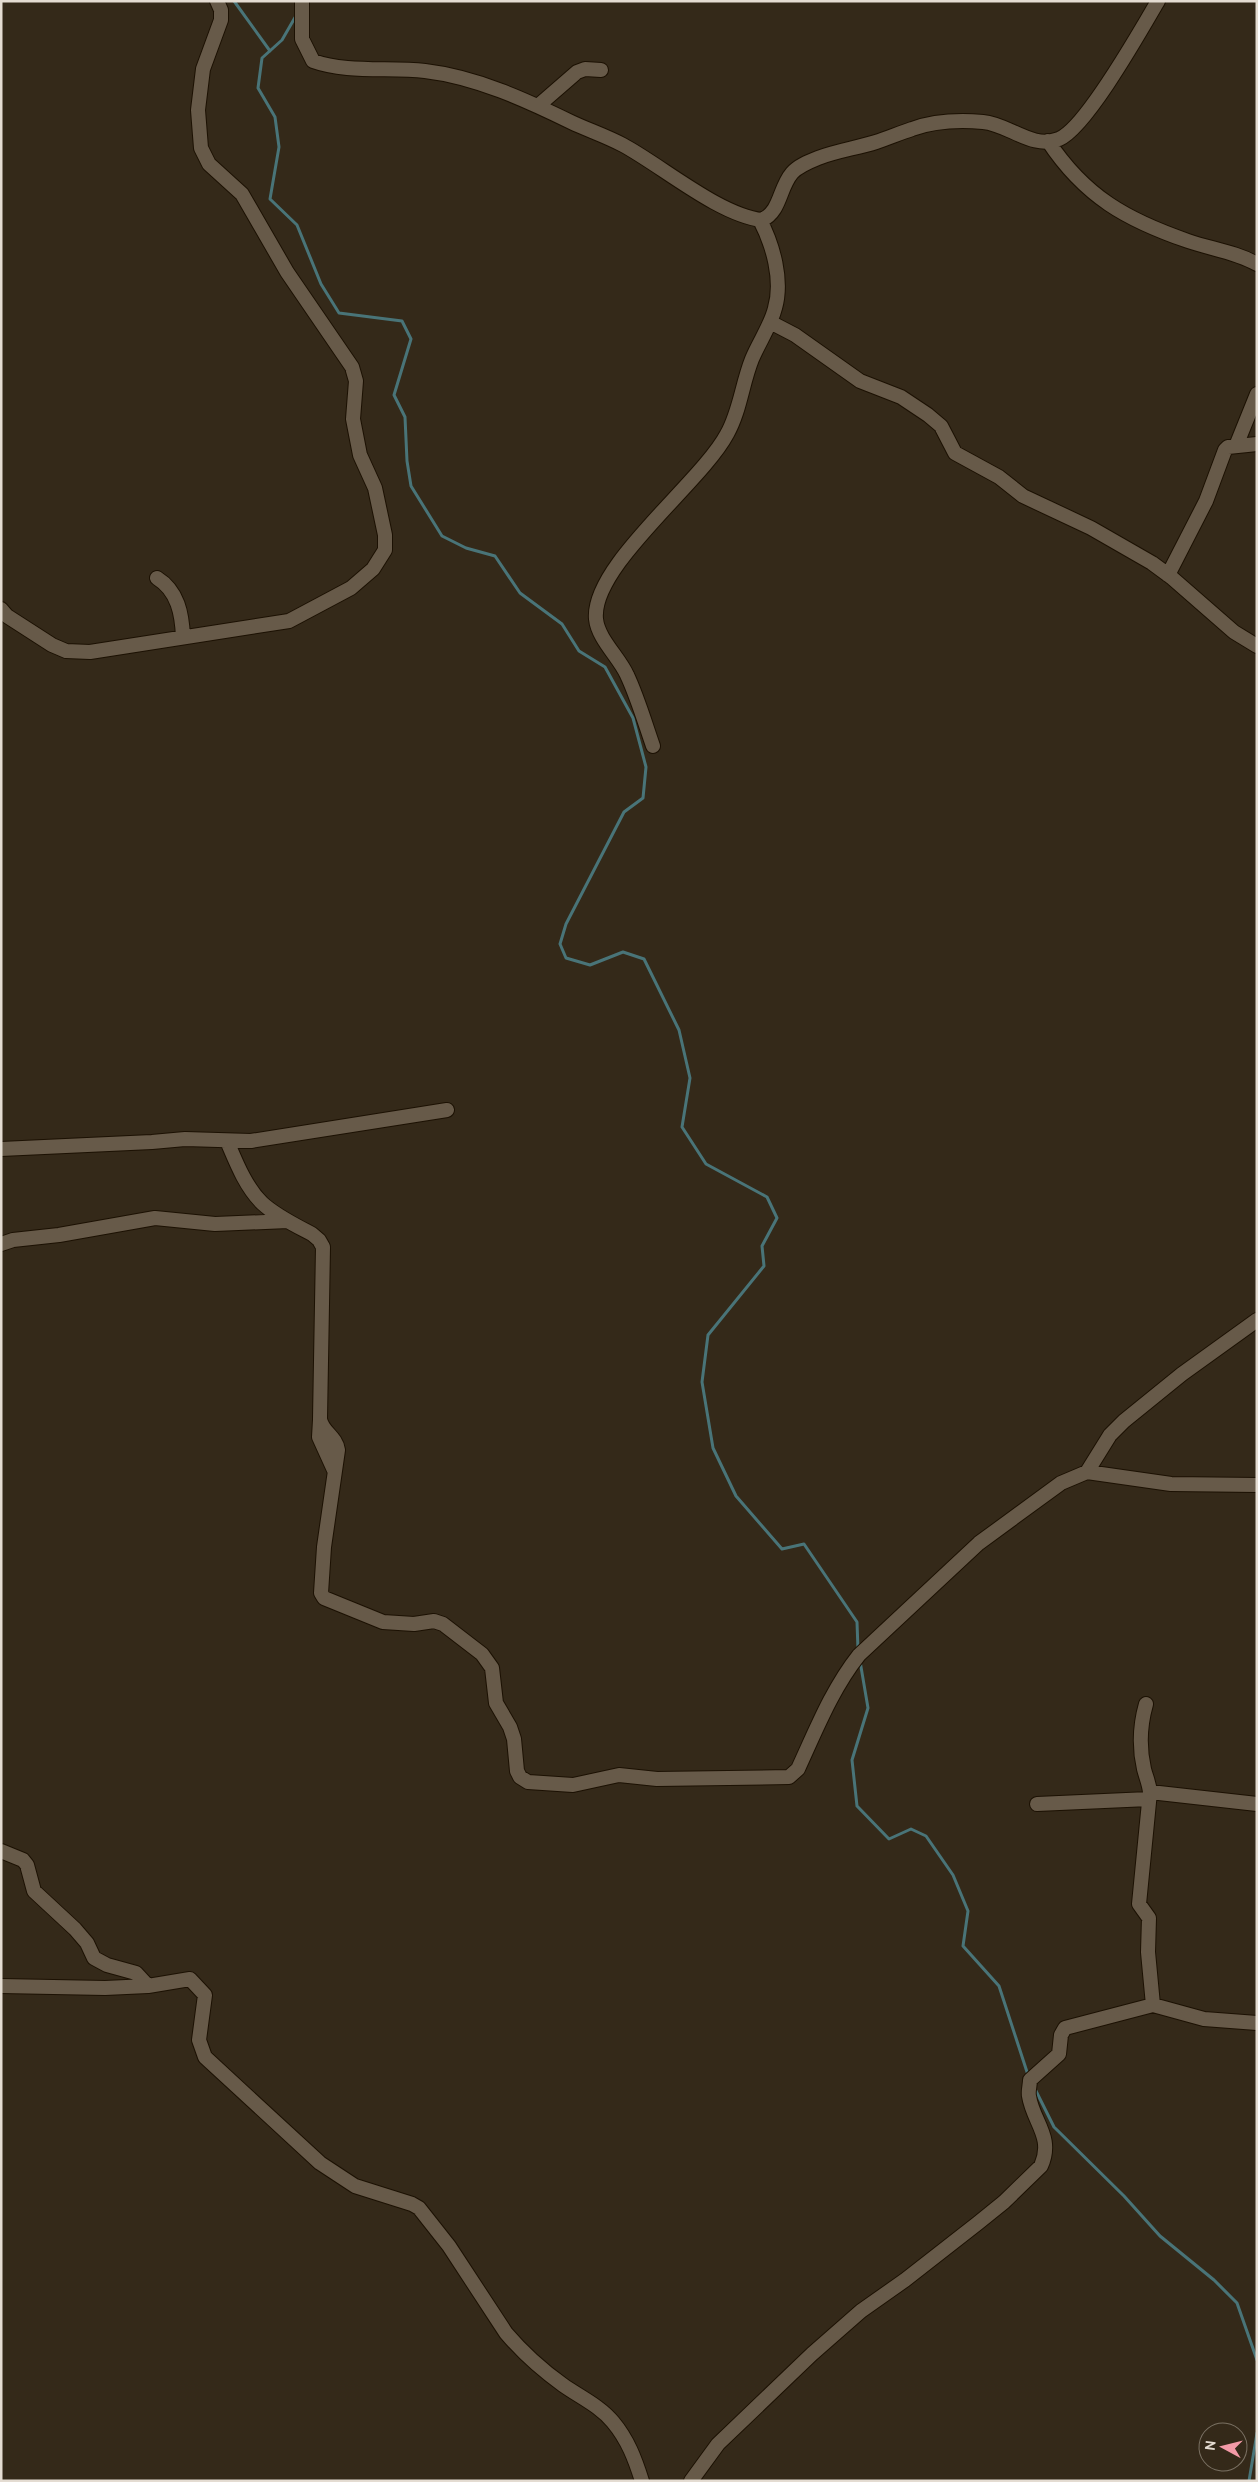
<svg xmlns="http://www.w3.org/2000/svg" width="1258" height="2482" font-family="Cabin,sans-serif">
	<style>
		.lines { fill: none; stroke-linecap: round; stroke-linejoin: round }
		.stream { stroke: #497478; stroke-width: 3 }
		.minor-casing { stroke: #1c1103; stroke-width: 16 }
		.minor { stroke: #675a49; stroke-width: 14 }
	</style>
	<rect width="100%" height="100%" fill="#342919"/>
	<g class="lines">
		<!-- stream -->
		<path class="stream" d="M234,1L270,51
			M297,14L282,40L262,58L258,88L275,117L279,147L270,199L297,225L321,284L339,313L402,321L411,339L394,395L405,417L407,461L411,486L442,536L466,548L495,556L520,593L562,624L579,651L605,667L633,718L646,767L643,798L624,812L566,924L560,944L566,958L590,965L623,952L644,959L679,1030L690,1078L682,1127L706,1164L767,1197L777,1218L762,1246L764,1266L708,1335L702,1382L713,1448L736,1496L782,1549L804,1544L857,1622L858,1650
			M860,1661L868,1708L852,1760L857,1806L889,1839L911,1829L926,1836L953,1875L968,1911L963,1946L999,1986L1028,2075
			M1034,2087L1054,2127L1124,2196L1160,2236L1214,2280L1237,2303L1257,2360
			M1249,2481L1257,2433"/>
		<!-- minor casing -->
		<g class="minor-casing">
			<path id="minor" d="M302,1V39L313,61C346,73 389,67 425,71C476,77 526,100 571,122C588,130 606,136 623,145C662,166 719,215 762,220C781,211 779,188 792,173C798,166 808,162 818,158C836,151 857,148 876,142C888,138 900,133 912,129C934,121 960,120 983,122C1009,124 1032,150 1059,139C1086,128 1141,30 1158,1
				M539,105L577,72L585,69L601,70
				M1048,141C1085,197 1127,220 1188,241C1211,249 1236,252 1257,264
				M770,322L795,335L860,381L901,397L928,415L941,426L955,453L999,477L1023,496L1091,528L1152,563L1171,577L1234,632L1257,646
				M1236,446L1257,394
				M1168,575L1206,501L1225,450L1228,447L1257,444
				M157,578C178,591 182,614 183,637
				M1,609L7,616L52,645L66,651L90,652L289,621L351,588L373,569L385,550V535L375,488L360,455L353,419L356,381L352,367L287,272L242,194L209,164L201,148L198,110L203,69L221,20V10L217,1
				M653,746C645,723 637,696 627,675C619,657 598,639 596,619C591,566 701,483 727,434C740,411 742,384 752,359C759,342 771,325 775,308C783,280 773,245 760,220
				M227,1141C236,1162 245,1186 262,1203C276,1216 295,1225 312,1234L319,1240L323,1247L320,1419C322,1432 336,1436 338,1450L324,1547L321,1593L324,1598L383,1622L414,1624L434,1621L443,1624L482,1654L492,1668L496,1703L510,1727L514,1739L517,1771L520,1777L528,1782L573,1785L619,1775L657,1779L789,1777L798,1769C816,1730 832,1689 859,1655L979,1543L1061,1483L1087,1472L1171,1484L1257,1485
				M1,1149L152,1142L185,1139L251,1141L447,1110
				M1,1244L13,1240L59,1235L155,1218L215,1224L288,1221
				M320,1420L319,1437L334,1470
				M1087,1472L1110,1435L1124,1421L1182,1374L1257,1320
				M1146,1704C1140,1725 1139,1747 1144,1769C1146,1777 1149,1783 1150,1792L1139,1904L1149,1918L1148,1952L1153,2005
				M1150,1792L1257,1804
				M1037,1804L1149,1799
				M1,1851L23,1860L27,1865L34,1891L75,1929L87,1943L94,1958L107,1965L136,1973L148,1986
				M1,1986L105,1988L148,1986L190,1979L205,1995L199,2040L205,2057L320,2163L355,2186L412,2204L419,2208L449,2246L506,2333C523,2353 542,2370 563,2385C580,2397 600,2406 613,2422C628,2440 635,2459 642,2481
				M691,2481L718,2444L812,2354L861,2311L905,2280L978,2223L1004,2202L1041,2166C1054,2137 1033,2122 1029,2096C1028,2091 1030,2085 1030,2080L1059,2054L1061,2035L1065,2028L1153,2005L1204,2019L1257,2023"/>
		</g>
		<!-- minor -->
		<use href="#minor" class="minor"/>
	</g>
	<!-- border -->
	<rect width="1258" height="2482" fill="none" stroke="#e4dcd2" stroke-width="5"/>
	<!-- north arrow -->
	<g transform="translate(1223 2447) rotate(277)"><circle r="24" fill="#342919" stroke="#7a7163"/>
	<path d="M0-4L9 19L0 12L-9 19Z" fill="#f39aa7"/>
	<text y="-8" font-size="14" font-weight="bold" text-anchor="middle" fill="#e4dcd2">N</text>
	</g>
</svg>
